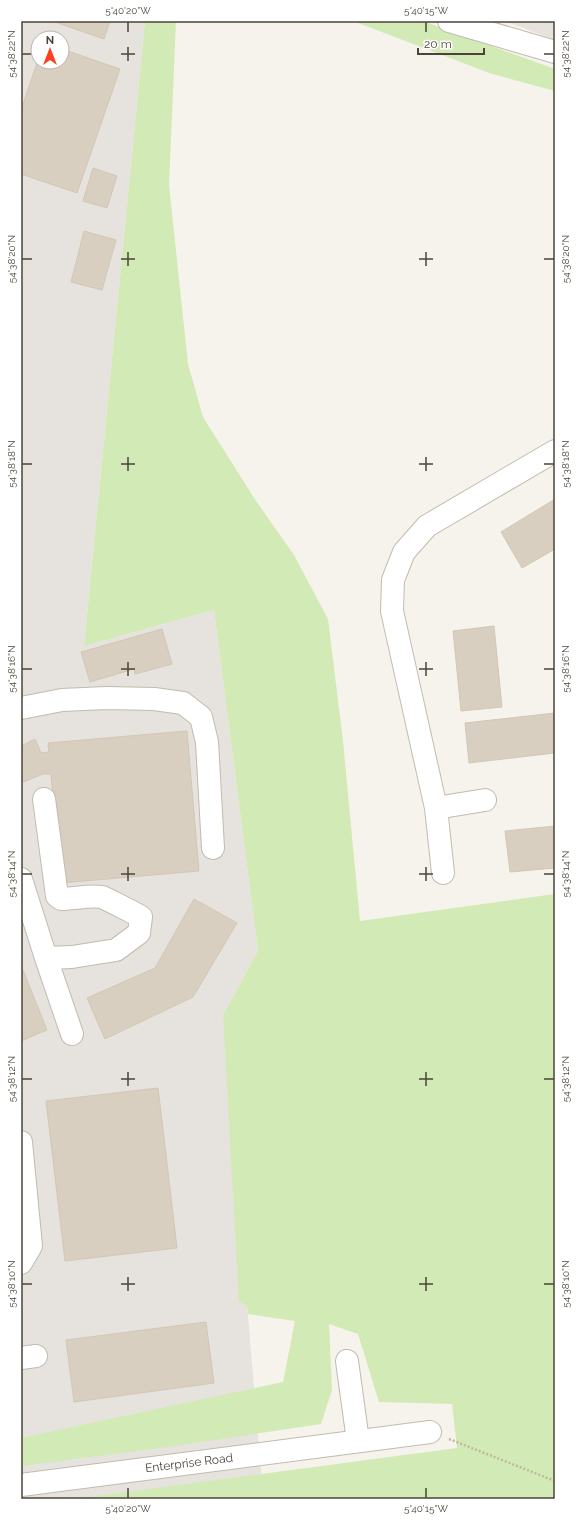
<svg xmlns="http://www.w3.org/2000/svg" width="576" height="1520" font-family="Raleway,sans-serif">
	<style>
		.industrial { fill: #e6e2dd; fill-rule: evenodd }
		.green { fill: #d2eab5 }
		.building { fill: #d8cfc1; stroke: #d3c7b4 }
		.lines { fill: none; stroke-linecap: round; stroke-linejoin: round }
		.minor-casing { stroke: #c2bbae; stroke-width: 24 }
		.path { stroke: #c4b79f; stroke-width: 2.5; stroke-dasharray: 2 2; stroke-linecap: butt }
		.minor { stroke: #fff; stroke-width: 22 }
		.ticks { fill: none; stroke: #4b4439; stroke-width: 1.5 }
		.labels { text-anchor: middle; dominant-baseline: central; stroke-width: 3.5; stroke-linejoin: round; paint-order: stroke }
		.street-label { font-size: 12px; fill: #4b4439; stroke: #fff }
		.neatline { fill: none; stroke: #4b4439; stroke-width: 1.5 }
		.ticks-label { font-size: 10px; text-anchor: middle; fill: #4b4439 }
	</style>
	<rect width="100%" height="100%" fill="#f6f3ec"/>
	<!-- industrial -->
	<path class="industrial" d="M21,21H145L84,646L214,610L258,951L223,1015L262,1484L164,1499H21ZM38,38H62V62H38Z
		M505,21H555V40Z"/>
	<!-- green -->
	<path class="green" d="M145,21H176L169,185L188,364L203,417L256,501L294,555L328,619L343,741L360,921L555,894V1499H73L457,1448L452,1404L379,1402L358,1334L329,1324L332,1390L321,1424L168,1447L21,1466V1438L283,1382L295,1321L248,1314L247,1305L239,1302L223,1015L258,951L214,610L84,646Z
		M353,21H423L555,69V91L492,74Z"/>
	<!-- building -->
	<path class="building" d="M52,21H110L104,39Z
		M62,49L120,69L77,193L21,174V110L38,60V62H62Z
		M93,168L117,176L107,208L83,201Z
		M84,231L116,240L102,290L71,282Z
		M555,499V549L522,568L501,532Z
		M494,626L502,707L461,711L453,631Z
		M162,629L172,664L135,674L134,669L90,682L81,652Z
		M555,713V753L469,763L465,723Z
		M187,731L199,871L61,883L51,774H43L21,783V746L35,739L41,753L49,752L48,743Z
		M555,826V868L510,872L505,831Z
		M194,899L237,923L193,997L105,1039L87,998L155,968Z
		M21,965L47,1030L21,1041Z
		M158,1088L177,1248L65,1261L46,1101Z
		M206,1322L214,1383L74,1402L66,1340Z"/>
	<g class="lines">
		<!-- minor casing -->
		<g class="minor-casing">
			<path id="minor" d="M449,21L555,52
				M21,708L62,700L106,698L154,699L183,703L201,717L207,742L213,848
				M436,808L485,800
				M443,873L436,808L392,611L393,580L404,552L427,526L555,451
				M21,879L46,958L72,957L116,950L139,933L141,917C138,915 105,898 102,897C90,895 73,899 61,899L57,896L44,799
				M46,958L72,1034
				M21,1142L31,1246L21,1263
				M21,1358L36,1356
				M347,1361L358,1441
				M21,1485L430,1432"/>
		</g>
		<!-- path -->
		<path class="path" d="M449,1439L555,1481"/>
		<!-- minor -->
		<use href="#minor" class="minor"/>
	</g>
	<!-- ticks -->
	<path class="ticks" d="M128,22V32M426,22V32M128,47V61M22,54H32M121,54H135M544,54H554M128,252V266M426,252V266M22,259H32M121,259H135M419,259H433M544,259H554M128,457V471M426,457V471M22,464H32M121,464H135M419,464H433M544,464H554M128,662V676M426,662V676M22,669H32M121,669H135M419,669H433M544,669H554M128,867V881M426,867V881M22,874H32M121,874H135M419,874H433M544,874H554M128,1072V1086M426,1072V1086M22,1079H32M121,1079H135M419,1079H433M544,1079H554M128,1277V1291M426,1277V1291M22,1284H32M121,1284H135M419,1284H433M544,1284H554M128,1488V1498M426,1488V1498"/>
	<g class="labels">
		<!-- street labels -->
		<g class="street-label">
			<text transform="translate(189 1463) rotate(-7)">Enterprise Road</text>
		</g>
	</g>
	<!-- border -->
	<rect width="576" height="1520" fill="none" stroke="#ffffff" stroke-width="44"/>
	<!-- north arrow -->
	<g transform="translate(50 50)"><circle r="19" fill="#ffffff" stroke="#b7b4b0"/>
	<path d="M0-3L7 15L0 10L-7 15Z" fill="#fc3f1d"/>
	<text y="-6" font-size="11" font-weight="bold" text-anchor="middle" fill="#4b4439">N</text>
	</g>
	<!-- scale -->
	<path d="M418 48v6h66v-6" fill="none" stroke="#4b4439" stroke-width="2"/>
	<text x="424" y="48" font-size="12" fill="#4b4439" stroke="#ffffff" stroke-width="3" paint-order="stroke">20 m</text>
	<rect x="22" y="22" width="532" height="1476" class="neatline"/>
	<g class="ticks-label">
		<text x="128" y="14">5°40'20"W</text>
		<text x="426" y="14">5°40'15"W</text>
		<text transform="translate(11 54) rotate(-90)" y="4">54°38'22"N</text>
		<text transform="translate(565 54) rotate(-90)" y="4">54°38'22"N</text>
		<text transform="translate(11 259) rotate(-90)" y="4">54°38'20"N</text>
		<text transform="translate(565 259) rotate(-90)" y="4">54°38'20"N</text>
		<text transform="translate(11 464) rotate(-90)" y="4">54°38'18"N</text>
		<text transform="translate(565 464) rotate(-90)" y="4">54°38'18"N</text>
		<text transform="translate(11 669) rotate(-90)" y="4">54°38'16"N</text>
		<text transform="translate(565 669) rotate(-90)" y="4">54°38'16"N</text>
		<text transform="translate(11 874) rotate(-90)" y="4">54°38'14"N</text>
		<text transform="translate(565 874) rotate(-90)" y="4">54°38'14"N</text>
		<text transform="translate(11 1079) rotate(-90)" y="4">54°38'12"N</text>
		<text transform="translate(565 1079) rotate(-90)" y="4">54°38'12"N</text>
		<text transform="translate(11 1284) rotate(-90)" y="4">54°38'10"N</text>
		<text transform="translate(565 1284) rotate(-90)" y="4">54°38'10"N</text>
		<text x="128" y="1512">5°40'20"W</text>
		<text x="426" y="1512">5°40'15"W</text>
	</g>
</svg>
